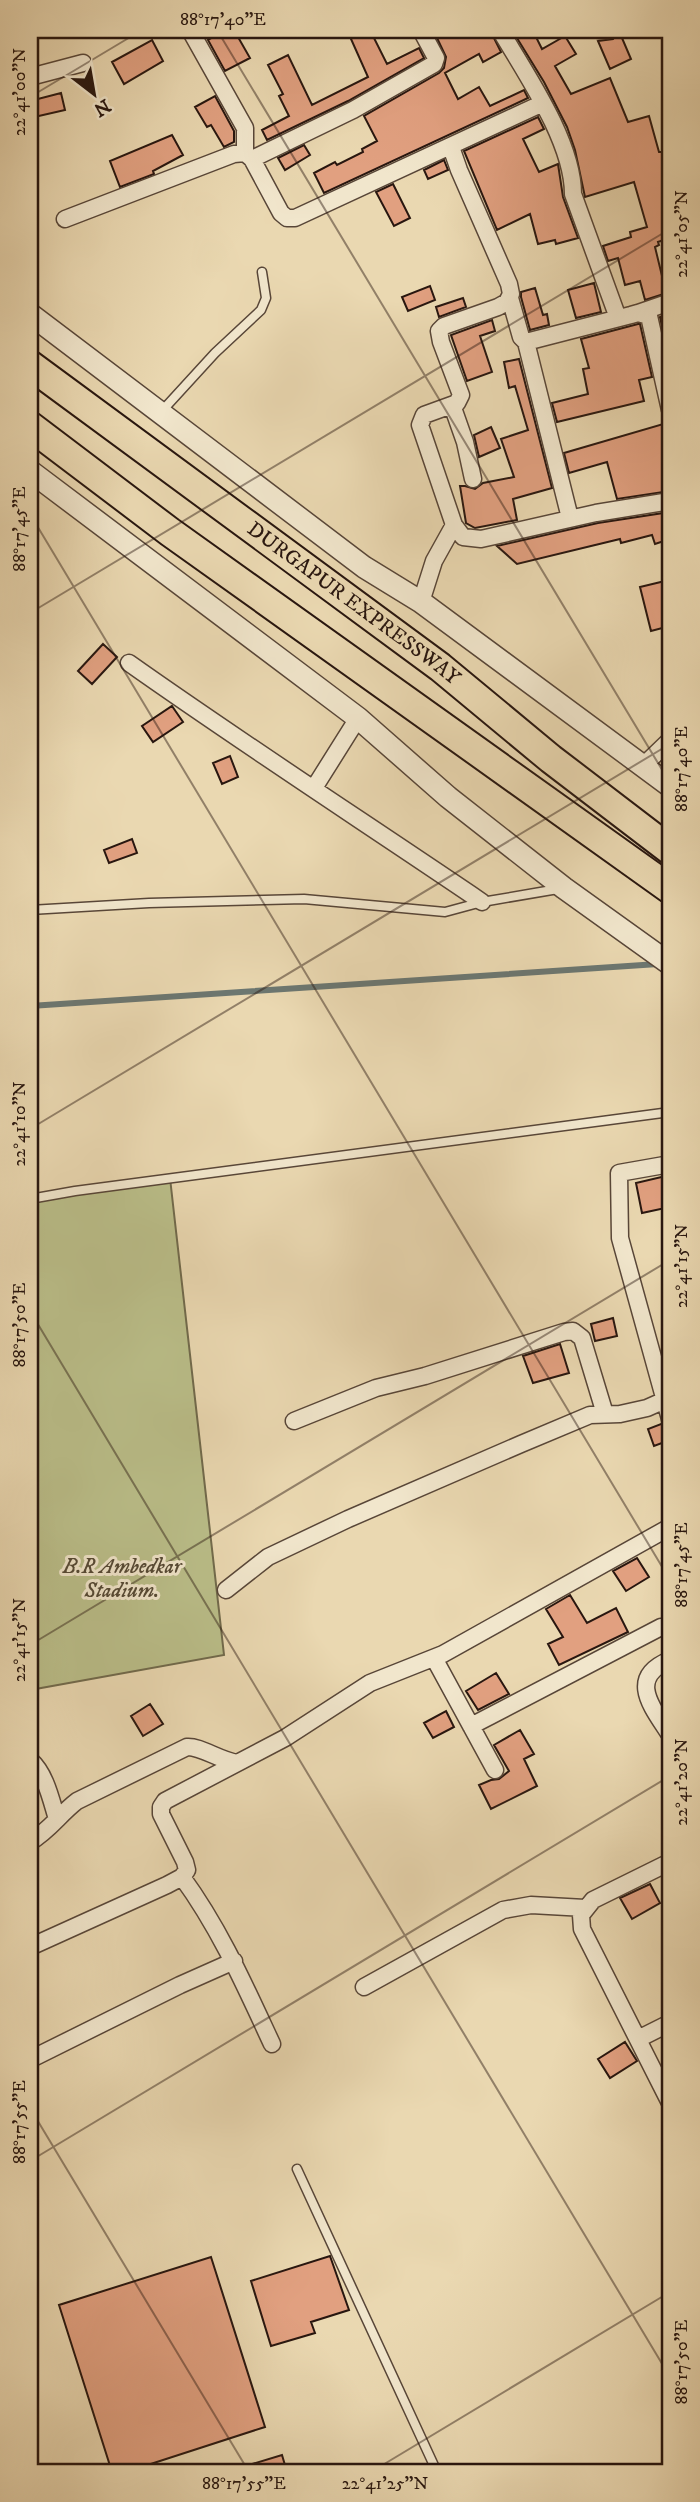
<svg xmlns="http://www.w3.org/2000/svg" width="700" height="2502" font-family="'IM FELL DW Pica',serif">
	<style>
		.green { fill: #babe89; stroke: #716a4c; stroke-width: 2 }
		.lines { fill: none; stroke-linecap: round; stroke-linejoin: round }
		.stream { stroke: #6c7771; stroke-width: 6 }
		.building { fill: #e1a080; stroke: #28160f; stroke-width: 2 }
		.service-casing { stroke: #584638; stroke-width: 11 }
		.minor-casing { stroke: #584638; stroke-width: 19 }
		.tertiary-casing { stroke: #584638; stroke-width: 24 }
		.trunk-casing { stroke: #28160f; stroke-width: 32 }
		.service { stroke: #f1e6cc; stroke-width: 8 }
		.minor { stroke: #f1e6cc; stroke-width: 16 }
		.tertiary { stroke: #f1e6cc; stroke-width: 21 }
		.trunk { stroke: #ead8b1; stroke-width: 28 }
		.ticks { fill: none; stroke: #28160f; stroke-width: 2; stroke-opacity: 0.45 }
		.labels { text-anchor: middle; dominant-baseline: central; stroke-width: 6; stroke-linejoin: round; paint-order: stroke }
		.street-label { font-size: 21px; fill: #28160f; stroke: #f1e6cc }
		.park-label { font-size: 21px; font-style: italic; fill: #544834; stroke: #f1e6cc }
		.neatline { fill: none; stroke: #28160f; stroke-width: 2.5 }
		.ticks-label { font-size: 18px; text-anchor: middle; fill: #28160f }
	</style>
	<rect width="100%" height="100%" fill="#ead8b1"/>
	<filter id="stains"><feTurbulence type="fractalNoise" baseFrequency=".00286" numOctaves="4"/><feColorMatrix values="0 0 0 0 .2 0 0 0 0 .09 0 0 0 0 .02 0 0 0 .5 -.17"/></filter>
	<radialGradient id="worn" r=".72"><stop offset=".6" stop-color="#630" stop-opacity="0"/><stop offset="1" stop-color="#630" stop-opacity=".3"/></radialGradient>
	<!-- green -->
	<path class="green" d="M170,1178L224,1655L30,1690V1196Z"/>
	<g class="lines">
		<!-- stream -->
		<path class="stream" d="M30,1006L658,964"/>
	</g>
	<!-- building -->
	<path class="building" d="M226,30H234L250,58L225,71L208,40Z
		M347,30H370L387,64L419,48L424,58L348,101L267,140L262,130L289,116L279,96L283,94L268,65L288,55L312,105L368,77Z
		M443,30H490L501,52L483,62L479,54L445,73L458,99L479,87L490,106L524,90L528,98L324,193L314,173L335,162L337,165L363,152L362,149L377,141L364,116L439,73L444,68L446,57L437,38L446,34Z
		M512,30H544L535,35L542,49L565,36L576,54L555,66L571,94L610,78L628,122L649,116L659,152H662L668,172L664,173L670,196V238L658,242L659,245L655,247L663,280L670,278V292L645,300L640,281L625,285L618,258L608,261L603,246L631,237L630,232L647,227L634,182L585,197L575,150L567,127L544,82Z
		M619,31L631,59L610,69L598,41L613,39Z
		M152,40L163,61L124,84L112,62Z
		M61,93L65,110L30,118V101Z
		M215,96L234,131V142L224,147L211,125L207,127L195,107Z
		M538,117L544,129L523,139L539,172L558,164L563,197L578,238L556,244L555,240L538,244L530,214L497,230L464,151Z
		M172,135L183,155L153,171L154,174L120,187L110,161Z
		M304,145L310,155L285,170L278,158Z
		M444,160L448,170L428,179L424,170Z
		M393,184L410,218L394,226L376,192Z
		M594,283L601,312L576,318L568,290Z
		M430,286L435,300L408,311L402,297Z
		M535,288L543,315L547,314L549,325L530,330L521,297V292Z
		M463,298L466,307L439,317L436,307Z
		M670,313V363L660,317Z
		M492,320L495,331L480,336L492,372L467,381L451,335Z
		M638,324H640L652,377L639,380L644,401L557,422L552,403L588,394L583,369L589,368L581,339Z
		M519,359L552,488L513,499L517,520L475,528L466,523L460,486H465L475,489L483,483L514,477L501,439L528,430L515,386L509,388L504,362Z
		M670,422V491L617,499L607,462L569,473L564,453Z
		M491,427L500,448L479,457L474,435Z
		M670,512V539L655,544L652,535L621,543L620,539L517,564L497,546L598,523Z
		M665,581L670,601V626L651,631L640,587Z
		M103,644L117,657L92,684L78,671Z
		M172,706L183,722L153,742L142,726Z
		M230,756L238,777L222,784L213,763Z
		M132,839L137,853L109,863L104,850Z
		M670,1175V1207L642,1213L636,1183Z
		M613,1318L617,1336L595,1341L591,1324Z
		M560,1344L569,1373L533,1383L523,1356Z
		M661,1424L670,1429V1440L654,1446L648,1429Z
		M637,1558L649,1577L626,1591L613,1571Z
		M570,1595L587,1623L616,1608L628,1632L559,1665L548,1644L563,1637L546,1609Z
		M496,1673L509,1694L478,1710L466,1691Z
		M150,1704L163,1724L143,1736L131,1716Z
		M446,1711L454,1727L433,1738L424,1723Z
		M520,1730L534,1754L524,1759L537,1786L491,1809L479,1785L491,1780L499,1779L509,1771L494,1745Z
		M650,1884L660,1903L632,1919L620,1898Z
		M625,2042L637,2061L610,2078L598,2059Z
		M330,2256L349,2310L311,2322L315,2333L271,2346L251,2281Z
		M211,2257L265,2427L126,2472H112L59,2305Z
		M282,2455L287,2472H237L236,2469Z"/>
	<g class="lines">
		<!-- service casing -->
		<g class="service-casing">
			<path id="service" d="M161,412L215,353L261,310L266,298L262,272
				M30,910L149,903L304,899L445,912L482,902L558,889
				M30,1199L75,1191L670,1112
				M297,2169L437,2472"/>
		</g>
		<!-- minor casing -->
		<g class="minor-casing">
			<path id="minor" d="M190,30L245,128V153
				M500,30C526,74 573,142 573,194L618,318
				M599,30H608
				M30,77L83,63
				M451,147L459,170L509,284L511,294L507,302L498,307L444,326L439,331L441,342L461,395L457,403L424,415L420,425L454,525L463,537L481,539L596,513L670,501
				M252,159L353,110L434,64L436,58L421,30
				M65,219L234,154L245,153L252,159L281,213L287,218H295L543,103
				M510,298L521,337L526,342L631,315L638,313L649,316L670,410
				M638,313L670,302
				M526,342L570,518
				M452,405L465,442L473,479
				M421,602L434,561L454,525
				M129,663C245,745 364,822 482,902
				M643,766L670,740
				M314,788L358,718
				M670,1164L619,1173L620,1238L670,1419
				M294,1421L376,1388L425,1376L564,1332L573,1331L582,1338L605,1414
				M226,1590L268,1557L348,1519L521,1444L590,1415L620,1414L647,1408L665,1400
				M434,1658L495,1770
				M670,1660C626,1678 653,1708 670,1735
				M471,1726L661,1627
				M30,1760C46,1774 51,1800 57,1819
				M30,1842C49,1831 60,1814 77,1801L187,1747C200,1746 219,1760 237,1763
				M670,1862L593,1900L581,1915L582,1929L670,2103
				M182,1877C220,1929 245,1986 272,2044
				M30,1947L167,1885L182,1877L187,1870L185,1862L161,1814V1807L165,1801L285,1738L370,1683L443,1654L670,1527
				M364,1987L503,1910L531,1905L585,1908
				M638,2039L670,2023
				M31,2059L180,1985L234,1961"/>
		</g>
		<!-- tertiary casing -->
		<g class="tertiary-casing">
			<path id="tertiary" d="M30,314L364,567L421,602L670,786
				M30,471L358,718L448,797L564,888L670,964"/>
		</g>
		<!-- trunk casing -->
		<g class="trunk-casing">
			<g id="trunk">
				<path id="s1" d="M30,365L440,667L551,759L670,850"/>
				<path d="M30,426L170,532L670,889"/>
			</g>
		</g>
		<!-- service -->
		<use href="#service" class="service"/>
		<!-- minor -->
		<use href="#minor" class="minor"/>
		<!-- tertiary -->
		<use href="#tertiary" class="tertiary"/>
		<!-- trunk -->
		<use href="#trunk" class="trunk"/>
	</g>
	<!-- ticks -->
	<path class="ticks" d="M217,30L670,783M30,97L142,30M30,514L670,1580M30,613L670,229M30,1129L670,744M30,1311L670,2377M30,1645L670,1260M30,2108L249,2472M30,2161L670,1776M371,2472L670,2292"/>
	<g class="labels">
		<!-- street labels -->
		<g class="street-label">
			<text stroke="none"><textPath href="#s1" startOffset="402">DURGAPUR EXPRESSWAY</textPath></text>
		</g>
		<!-- park labels -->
		<g class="park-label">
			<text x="122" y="1567">B.R Ambedkar<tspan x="122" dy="24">Stadium.</tspan></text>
		</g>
	</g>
	<!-- margin -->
	<rect width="700" height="2502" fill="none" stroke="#ead8b1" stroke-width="77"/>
	<!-- north arrow -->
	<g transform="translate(94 94) rotate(149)" stroke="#f1e6cc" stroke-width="5" paint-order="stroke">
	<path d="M0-5L12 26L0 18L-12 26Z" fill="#28160f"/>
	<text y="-10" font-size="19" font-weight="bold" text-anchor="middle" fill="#28160f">N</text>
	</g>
	<rect x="38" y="38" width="624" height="2426" class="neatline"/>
	<g class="ticks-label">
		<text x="223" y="25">88°17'40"E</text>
		<text transform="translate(19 92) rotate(-90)" y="6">22°41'00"N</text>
		<text transform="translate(681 234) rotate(-90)" y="6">22°41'05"N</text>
		<text transform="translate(19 529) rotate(-90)" y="6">88°17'45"E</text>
		<text transform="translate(681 769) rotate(-90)" y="6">88°17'40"E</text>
		<text transform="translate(19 1124) rotate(-90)" y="6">22°41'10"N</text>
		<text transform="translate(681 1266) rotate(-90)" y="6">22°41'15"N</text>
		<text transform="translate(19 1325) rotate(-90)" y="6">88°17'50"E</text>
		<text transform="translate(681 1565) rotate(-90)" y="6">88°17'45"E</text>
		<text transform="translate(19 1640) rotate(-90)" y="6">22°41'15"N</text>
		<text transform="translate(681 1782) rotate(-90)" y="6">22°41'20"N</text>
		<text transform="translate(19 2122) rotate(-90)" y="6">88°17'55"E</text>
		<text transform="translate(681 2362) rotate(-90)" y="6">88°17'50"E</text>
		<text x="244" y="2489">88°17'55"E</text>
		<text x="385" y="2489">22°41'25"N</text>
	</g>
	<rect width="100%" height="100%" filter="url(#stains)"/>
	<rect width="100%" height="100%" fill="url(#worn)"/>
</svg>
